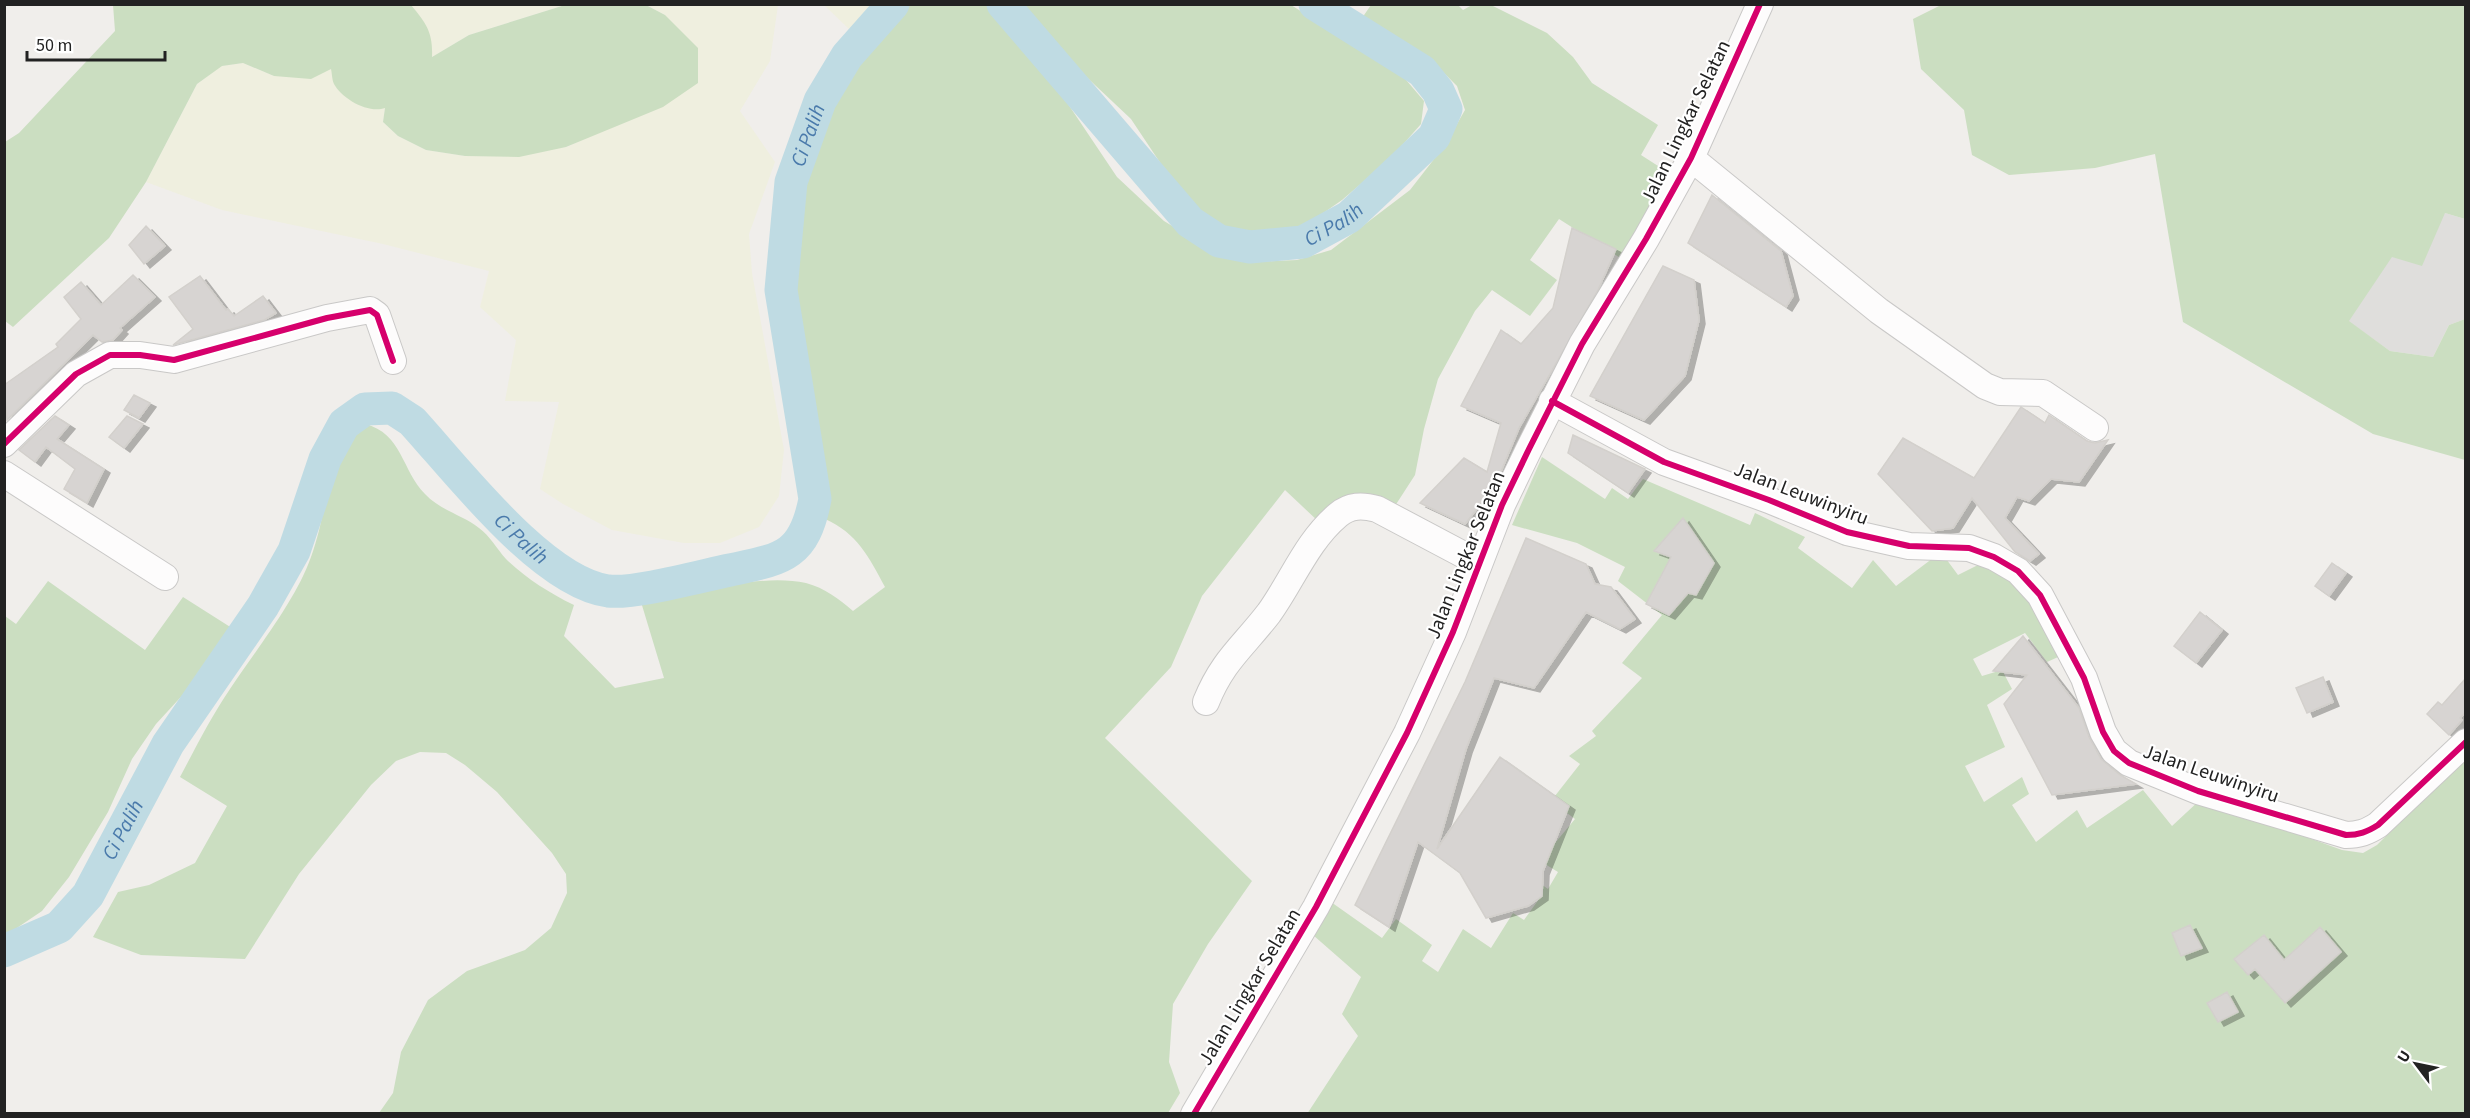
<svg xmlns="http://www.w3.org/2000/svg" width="2470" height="1118" font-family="'Source Sans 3',sans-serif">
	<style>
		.residential { fill: #dfdedc }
		.farmland { fill: #efefdf }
		.forest { fill: #cbdec1 }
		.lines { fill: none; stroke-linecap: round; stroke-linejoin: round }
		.river { stroke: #bfdbe3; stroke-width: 33 }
		.building { fill: #d7d4d2; stroke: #d3d0cc; stroke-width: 1.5; filter: url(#shadow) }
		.minor-casing { stroke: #c9c8c7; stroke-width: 28 }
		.minor { stroke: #fdfcfc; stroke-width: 26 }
		.cycleway-casing { stroke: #fff; stroke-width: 10 }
		.cycleway { stroke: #d6006c; stroke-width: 6 }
		.labels { text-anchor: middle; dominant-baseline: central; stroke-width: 4.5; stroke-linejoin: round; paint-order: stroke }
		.street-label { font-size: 20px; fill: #222; stroke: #fff }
		.water-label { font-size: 21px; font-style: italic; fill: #4a7aab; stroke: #fff }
	</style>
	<defs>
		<filter id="shadow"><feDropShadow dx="6" dy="4" stdDeviation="0" flood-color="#0004"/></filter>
	</defs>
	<rect width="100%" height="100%" fill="#f0eeeb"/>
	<!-- residential -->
	<path class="residential" d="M2445,213L2465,219V319L2449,325L2433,357L2390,351L2348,321L2392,256Z"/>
	<!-- farmland -->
	<path class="farmland" d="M411,5H565L469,35L432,57Z
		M646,5H778L770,61L740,111L775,162L749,234L752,273L784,450L779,496L759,527L720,543H684L612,530L563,504L540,489L559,402L505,401L516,340L480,307L489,271L383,244L222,210L146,182L197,84L221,66L243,63L274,76L331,69L385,108L383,122L398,136L426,150L465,156L567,147L610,127L665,15Z
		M824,5H874L849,29Z"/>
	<!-- forest -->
	<path class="forest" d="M565,5H646L665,15L698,48V83L663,107L566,147L519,157L465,156L426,150L398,136L383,122L385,108C369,114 342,99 334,84C332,80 332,73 331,69L311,79L274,76L243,63L222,66L197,84L146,182L109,238L13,327L5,321V142L19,133L115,31L113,5H411C427,24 433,33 432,57L469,35Z
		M908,5H986L1068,104L1117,177L1164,221L1212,250L1249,262L1297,260L1331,250L1410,190L1445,145L1465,110L1457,86L1440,69L1362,18L1371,5H1458L1463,10L1472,5H1491L1547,33L1573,57L1592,83L1658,125L1641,155L1669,173L1622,259L1559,219L1530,260L1557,280L1530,316L1492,290L1475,311L1438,379L1424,429L1415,475L1393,509L1319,522L1285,490L1202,596L1171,667L1105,738L1252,881L1208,944L1173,1004L1169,1062L1180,1093L1168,1113H379L393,1093L401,1052L428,1000L467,971L525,950L551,928L567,893L566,874L552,853L497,792L465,765L446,753L420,752L396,761L371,785L299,874L245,959L141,955L93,937L118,892L149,885L195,863L227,806L180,777C196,747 211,717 230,689C256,650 296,600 311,557C330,505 322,465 365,424C402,433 402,471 425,494C441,511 463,515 479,528C490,536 497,549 506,559C527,579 548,592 574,605L564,636L615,688L664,678L641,602C688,594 759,573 806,583C825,588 839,599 853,611L885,587C869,557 857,533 825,519C831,474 815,429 808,385C802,354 792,321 791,290C791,222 803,143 840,84C857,56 884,27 908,5Z
		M1024,5H1291L1401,74L1424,101L1421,124L1391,158L1342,200L1299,230L1255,238L1232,233L1204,219L1185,200L1131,119L1061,53Z
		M1941,5H2465V219L2445,213L2422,266L2392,257L2349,321L2390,351L2433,357L2449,325L2465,319V460L2373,434L2183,322L2155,154L2095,168L2009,175L1972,155L1964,110L1921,69L1913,19Z
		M1542,457L1605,499L1612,488L1628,499L1643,479L1750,525L1755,513L1805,537L1798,548L1852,588L1873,560L1896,586L1941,552L1958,575L1984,562L2016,577L2067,653L2047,662L2025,633L1973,659L1982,676L2002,670L2012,689L1987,705L2005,747L1965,766L1984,802L2022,777L2029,794L2012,805L2036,842L2077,810L2087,828L2143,790L2172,826L2201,799L2342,850L2363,853L2377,845L2465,757V1113L1307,1114L1358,1036L1342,1014L1361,977L1313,935L1331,902L1382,938L1396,919L1432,945L1422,961L1438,972L1463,929L1491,948L1513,913L1524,920L1539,899L1525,888L1531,877L1548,889L1558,872L1540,861L1575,819L1551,801L1580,764L1569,756L1596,736L1592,731L1642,678L1622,663L1662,615L1618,581L1625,567L1577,543L1512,525Z
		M48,581L145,650L183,597L235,630L190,687L156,724L132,759L108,812L69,877L42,911L5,936V616L16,624Z"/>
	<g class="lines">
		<!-- river -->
		<g class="river">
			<path id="s1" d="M1003,4L1190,222L1219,241L1250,247L1303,242L1349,217L1434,137L1446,109L1438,91L1422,71L1315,4"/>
			<path id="s2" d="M4,951L59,927L88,895L168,744L263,606L294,551L325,459L344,424L365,409L392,408L412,421C457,470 542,582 608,591C635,594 701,576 730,570C782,559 804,557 815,499L781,290L791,182L820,101L847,56L893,4"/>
		</g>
	</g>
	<!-- building -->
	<path class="building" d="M1712,195L1781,251L1793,296L1786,307L1688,243Z
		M146,226L165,246L144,264L129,245Z
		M1572,228L1616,249L1598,290L1519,428L1495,486L1465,524L1420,503L1464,458L1487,472L1501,423L1461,406L1501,330L1521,344L1553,308Z
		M1663,266L1694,280L1699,320L1685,376L1644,420L1590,396Z
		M133,275L155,297L120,328L122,330L113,340L102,342L93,335L7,420L4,385L58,347L56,344L81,319L64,297L81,282L101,305Z
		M200,276L226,310L228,309L234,316L263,296L276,313L264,320L173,345L193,329L169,297Z
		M134,395L150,403L139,418L124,410Z
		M2021,407L2045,423L2049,415L2087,441L2095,443L2108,440L2079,482L2051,479L2029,501L2017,497L2005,518L2039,554L2030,561L2015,552L1972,498L1953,528L1932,531L1878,474L1903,438L1974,478Z
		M55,416L69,425L57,439L104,469L87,503L64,489L75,469L46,447L35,462L19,450Z
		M127,416L143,424L124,448L109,437Z
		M1573,435L1645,469L1628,493L1568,453Z
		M1683,518L1714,563L1696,595L1688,593L1669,615L1646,604L1671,557L1654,551Z
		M1526,538L1586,564L1595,584L1611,587L1635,619L1620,629L1586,612L1534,688L1494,678L1466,749L1437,849L1500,757L1569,806L1543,871L1542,896L1528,906L1486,918L1460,873L1418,842L1389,927L1355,905L1465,682Z
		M2332,563L2346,573L2329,596L2315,586Z
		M2200,612L2222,630L2196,663L2174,646Z
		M2023,636L2079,708L2089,737L2101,759L2120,775L2136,784L2052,795L2004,704L2027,675L1993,671Z
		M2323,677L2333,702L2307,713L2296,688Z
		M2466,678V712L2460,718L2462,720L2449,735L2427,714L2438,702L2442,705Z
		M2190,925L2202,948L2181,956L2172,933Z
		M2320,927L2341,952L2285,1003L2255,969L2248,975L2234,959L2264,935L2284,960Z
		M2227,992L2238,1012L2218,1022L2207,1003Z"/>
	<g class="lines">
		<!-- minor casing -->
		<g class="minor-casing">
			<path id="minor" d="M1691,158L1879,311L1985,386L2000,392L2043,393L2095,428
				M1552,401L1664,462L1769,500L1847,532L1909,546L1969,548L1994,557L2018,571L2040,595L2084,678L2103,732L2114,751L2129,763L2198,791L2346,835C2359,835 2367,832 2378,825L2466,742
				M4,444L76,374L110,355H140L174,360L327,318L370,310L377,315L393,361
				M4,474L165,577
				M1206,702C1223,660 1243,647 1269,613C1292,581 1307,541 1338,515C1350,505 1362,505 1377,509L1479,563
				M1194,1114L1316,907L1407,733L1453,632L1502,505L1529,449L1582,344L1646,239L1691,158L1760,4"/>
		</g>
		<!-- minor -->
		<use href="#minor" class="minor"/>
		<!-- cycleway casing -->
		<g class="cycleway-casing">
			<path id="cycleway" d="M1552,401L1664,462L1769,500L1847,532L1909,546L1969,548L1994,557L2018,571L2040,595L2084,678L2103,732L2114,751L2129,763L2198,791L2346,835C2359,835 2367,832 2378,825L2466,742
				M4,444L76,374L110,355H140L174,360L327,318L370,310L377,315L393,361
				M1194,1114L1316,907L1407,733L1453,632L1502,505L1529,449L1582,344L1646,239L1691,158L1760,4"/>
		</g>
		<!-- cycleway -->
		<use href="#cycleway" class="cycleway"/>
	</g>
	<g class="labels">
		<!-- street labels -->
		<g class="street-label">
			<text transform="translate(1686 122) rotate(-64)">Jalan Lingkar Selatan</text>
			<text transform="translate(1801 494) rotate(21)">Jalan Leuwinyiru</text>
			<text transform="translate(1466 555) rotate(-68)">Jalan Lingkar Selatan</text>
			<text transform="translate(2211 774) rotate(19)">Jalan Leuwinyiru</text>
			<text transform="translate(1250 987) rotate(-59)">Jalan Lingkar Selatan</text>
		</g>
		<!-- water labels -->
		<g class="water-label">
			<text stroke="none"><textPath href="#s2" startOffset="1598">Ci Palih</textPath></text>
			<text stroke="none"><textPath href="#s1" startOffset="442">Ci Palih</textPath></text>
			<text stroke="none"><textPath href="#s2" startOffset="879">Ci Palih</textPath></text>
			<text stroke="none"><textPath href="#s2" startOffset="177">Ci Palih</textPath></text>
		</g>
	</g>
	<!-- border -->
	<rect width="2470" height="1118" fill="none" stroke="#222222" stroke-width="12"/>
	<!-- north arrow -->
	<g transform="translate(2416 1064) rotate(302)" stroke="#ffffff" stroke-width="4.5" paint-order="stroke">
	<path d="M0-4.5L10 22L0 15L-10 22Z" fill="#222222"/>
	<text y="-9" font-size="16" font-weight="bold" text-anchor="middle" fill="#222222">U</text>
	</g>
	<!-- scale -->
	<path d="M27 51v9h138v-9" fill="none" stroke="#222222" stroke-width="3"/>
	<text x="36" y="51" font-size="18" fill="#222222" stroke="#ffffff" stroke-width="4.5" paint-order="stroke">50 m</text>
</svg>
